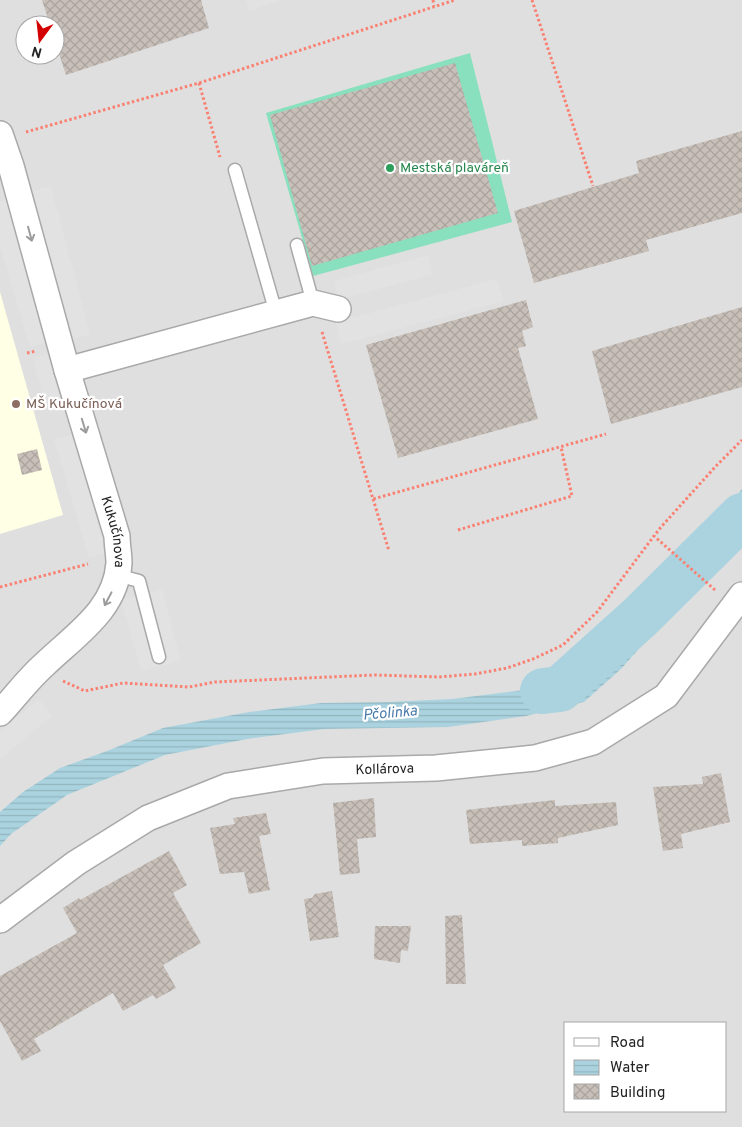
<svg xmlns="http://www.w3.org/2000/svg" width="742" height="1127" font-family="Overpass,sans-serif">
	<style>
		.residential { fill: #e0dfdf; fill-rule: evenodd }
		.education { fill: #ffffe5 }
		.pitch { fill: #88e0be }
		.parking { fill: #e2e2e2 }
		.water { fill: url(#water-rules) }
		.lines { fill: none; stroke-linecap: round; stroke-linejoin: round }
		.river { stroke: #aad3df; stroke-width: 46 }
		.building { fill: url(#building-cross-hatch) }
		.service-casing { stroke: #a9a9a9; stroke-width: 15 }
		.minor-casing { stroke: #a9a9a9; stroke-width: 28 }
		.path { stroke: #fa8072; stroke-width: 3; stroke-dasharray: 2.5 2.5; stroke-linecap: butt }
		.service { stroke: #fff; stroke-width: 12 }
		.minor { stroke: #fff; stroke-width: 25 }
		.oneway { stroke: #9c9c9c }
		.leisure-dot { fill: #2e9e5b; stroke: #fff; stroke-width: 2 }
		.education-dot { fill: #8d6e63; stroke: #fff; stroke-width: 2 }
		.labels { text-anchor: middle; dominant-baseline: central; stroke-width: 4.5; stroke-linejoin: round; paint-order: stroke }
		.leisure-label { font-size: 14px; fill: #27864d; stroke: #fff; text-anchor: start }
		.education-label { font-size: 14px; fill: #785e54; stroke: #fff; text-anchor: start }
		.street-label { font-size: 14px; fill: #222; stroke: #fff }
		.water-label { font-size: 15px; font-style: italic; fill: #4a7aab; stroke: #fff }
	</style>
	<defs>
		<pattern id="water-rules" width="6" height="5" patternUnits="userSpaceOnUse" patternTransform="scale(1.25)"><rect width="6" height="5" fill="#aad3df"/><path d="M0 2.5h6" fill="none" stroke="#92b5bf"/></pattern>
		<pattern id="building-cross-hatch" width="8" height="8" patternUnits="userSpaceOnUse" patternTransform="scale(1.25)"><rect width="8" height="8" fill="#c7bfb8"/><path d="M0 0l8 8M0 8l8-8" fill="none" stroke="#aba49e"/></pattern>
	</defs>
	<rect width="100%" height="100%" fill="#f2efe9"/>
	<!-- residential -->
	<path class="residential" d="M0,0H742V1127H0ZM25,25H55V55H25ZM566,1023H726V1111H566Z"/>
	<!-- education -->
	<path class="education" d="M0,292L63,515L0,534Z"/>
	<!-- pitch -->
	<path class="pitch" d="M470,53L512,222L313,276L266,113Z"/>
	<!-- parking -->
	<path class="parking" d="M246,0H282L249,11Z
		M51,187L90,334L72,339L30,191Z
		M8,199L48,342L30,347L0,246V201Z
		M428,255L433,274L339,300L334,281Z
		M496,279L504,301L341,344L336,322Z
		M52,353L66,404L46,410L33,358Z
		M74,434L107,553L89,558L54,439Z
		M162,589L181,660L141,671L121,600Z
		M39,699L52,716L0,759V732Z"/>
	<!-- water -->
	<path class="water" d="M742,489V523L672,612L621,669L584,702L526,716L448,727L324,729L247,739L165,755L67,795L11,834L0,846V812L23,792L60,768L107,751L163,728L249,712L321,703L389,702L452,699L524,690L560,682L618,642L705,532Z"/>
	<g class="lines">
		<!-- river -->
		<path class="river" d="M543,691L560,689L640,617L742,516"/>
	</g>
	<!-- building -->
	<path class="building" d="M42,0H201L209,28L66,75L55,41V25H50Z
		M455,63L498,213L312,266L270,115Z
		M742,131V213L646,240L649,251L534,283L514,211L639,173L636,161Z
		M526,300L533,327L522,331L526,346L518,348L538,419L398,458L366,345Z
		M742,307V387L611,424L592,351Z
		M37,449L42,470L22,475L17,454Z
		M721,773L730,822L681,834L683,848L663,851L653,787L703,784L702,777Z
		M374,798L376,837L357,839L360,873L340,875L333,803Z
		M555,800V806L616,802L618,825L558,838V843L522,846V840L470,844L466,810Z
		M266,813L271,834L259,836L270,890L249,894L244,872L220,874L210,828L235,824L233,818Z
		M169,851L187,885L173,893L201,943L163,965L176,988L156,999L153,995L123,1011L113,993L34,1039L41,1051L22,1061L0,1021V976L77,933L63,908L79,898L80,900Z
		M332,891L339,937L310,941L304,899L312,898L315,894Z
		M462,915L466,984H446L445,916Z
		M375,926H411L408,951L401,950L400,963L374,959Z"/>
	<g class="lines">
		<!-- service casing -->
		<g class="service-casing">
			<path id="service" d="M235,170L276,313
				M297,245L313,303
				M117,575L139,581L159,657"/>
		</g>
		<!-- minor casing -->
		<g class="minor-casing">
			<g id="minor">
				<path id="s1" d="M0,134L11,166L67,370L117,536C117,545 119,554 119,563C116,610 75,635 44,665C28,679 15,697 0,713"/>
				<path d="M67,370L313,303L338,309"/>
				<path id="s2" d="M0,920L76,863L148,818L228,786L323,771L436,768L535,758L593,742L666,696L742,595"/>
			</g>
		</g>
		<!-- path -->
		<path class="path" d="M433,0L434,6
			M532,0L593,186
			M199,83L220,157
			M26,132L199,83L455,0
			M322,332L373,499L606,434
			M27,353L36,351
			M373,499L389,551
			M458,530L572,496L561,447
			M0,587L88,564
			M715,590L654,536L661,527L716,466L742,440
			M63,681L85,691L123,683L189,687L215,682L375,675L439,677L475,674L507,668L533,659L563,645L597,612L654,536"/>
		<!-- service -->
		<use href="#service" class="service"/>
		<!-- minor -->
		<use href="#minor" class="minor"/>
	</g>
	<!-- one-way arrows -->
	<defs><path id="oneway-shaft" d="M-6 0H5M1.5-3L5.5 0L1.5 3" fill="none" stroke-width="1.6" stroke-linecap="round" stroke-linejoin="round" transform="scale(1.25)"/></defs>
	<g class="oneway">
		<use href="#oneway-shaft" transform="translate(30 234) rotate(75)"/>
		<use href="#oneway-shaft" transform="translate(84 426) rotate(73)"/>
		<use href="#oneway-shaft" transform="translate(108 599) rotate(118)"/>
	</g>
	<!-- markers -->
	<circle class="leisure-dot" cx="390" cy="168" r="5"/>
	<circle class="education-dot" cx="16" cy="404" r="5"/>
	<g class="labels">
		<!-- leisure labels -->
		<g class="leisure-label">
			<text x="400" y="168">Mestská plaváreň</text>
		</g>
		<!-- education labels -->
		<g class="education-label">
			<text x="26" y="404">MŠ Kukučínová</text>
		</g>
		<!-- street labels -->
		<g class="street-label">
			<text stroke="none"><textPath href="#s1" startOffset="414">Kukučínova</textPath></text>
			<text stroke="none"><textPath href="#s2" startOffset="424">Kollárova</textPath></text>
		</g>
		<!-- water labels -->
		<g class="water-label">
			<text transform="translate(390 714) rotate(-5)">Pčolinka</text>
		</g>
	</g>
	<!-- legend -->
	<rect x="564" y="1022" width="162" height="90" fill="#ffffff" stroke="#a7a7a7"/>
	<rect x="574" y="1038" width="25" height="8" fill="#ffffff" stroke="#a7a7a7"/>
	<text x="610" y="1047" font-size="15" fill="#222222">Road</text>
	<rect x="574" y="1060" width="25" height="15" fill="url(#water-rules)" stroke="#a7a7a7"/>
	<text x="610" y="1072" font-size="15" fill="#222222">Water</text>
	<rect x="574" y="1084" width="25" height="15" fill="url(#building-cross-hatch)" stroke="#a7a7a7"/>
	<text x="610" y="1097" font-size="15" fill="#222222">Building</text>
	<!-- north arrow -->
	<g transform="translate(40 40) rotate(195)"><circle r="24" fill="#ffffff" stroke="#a7a7a7"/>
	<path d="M0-4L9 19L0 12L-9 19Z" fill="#d40000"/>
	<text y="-8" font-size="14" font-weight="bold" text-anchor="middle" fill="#222222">N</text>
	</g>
</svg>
